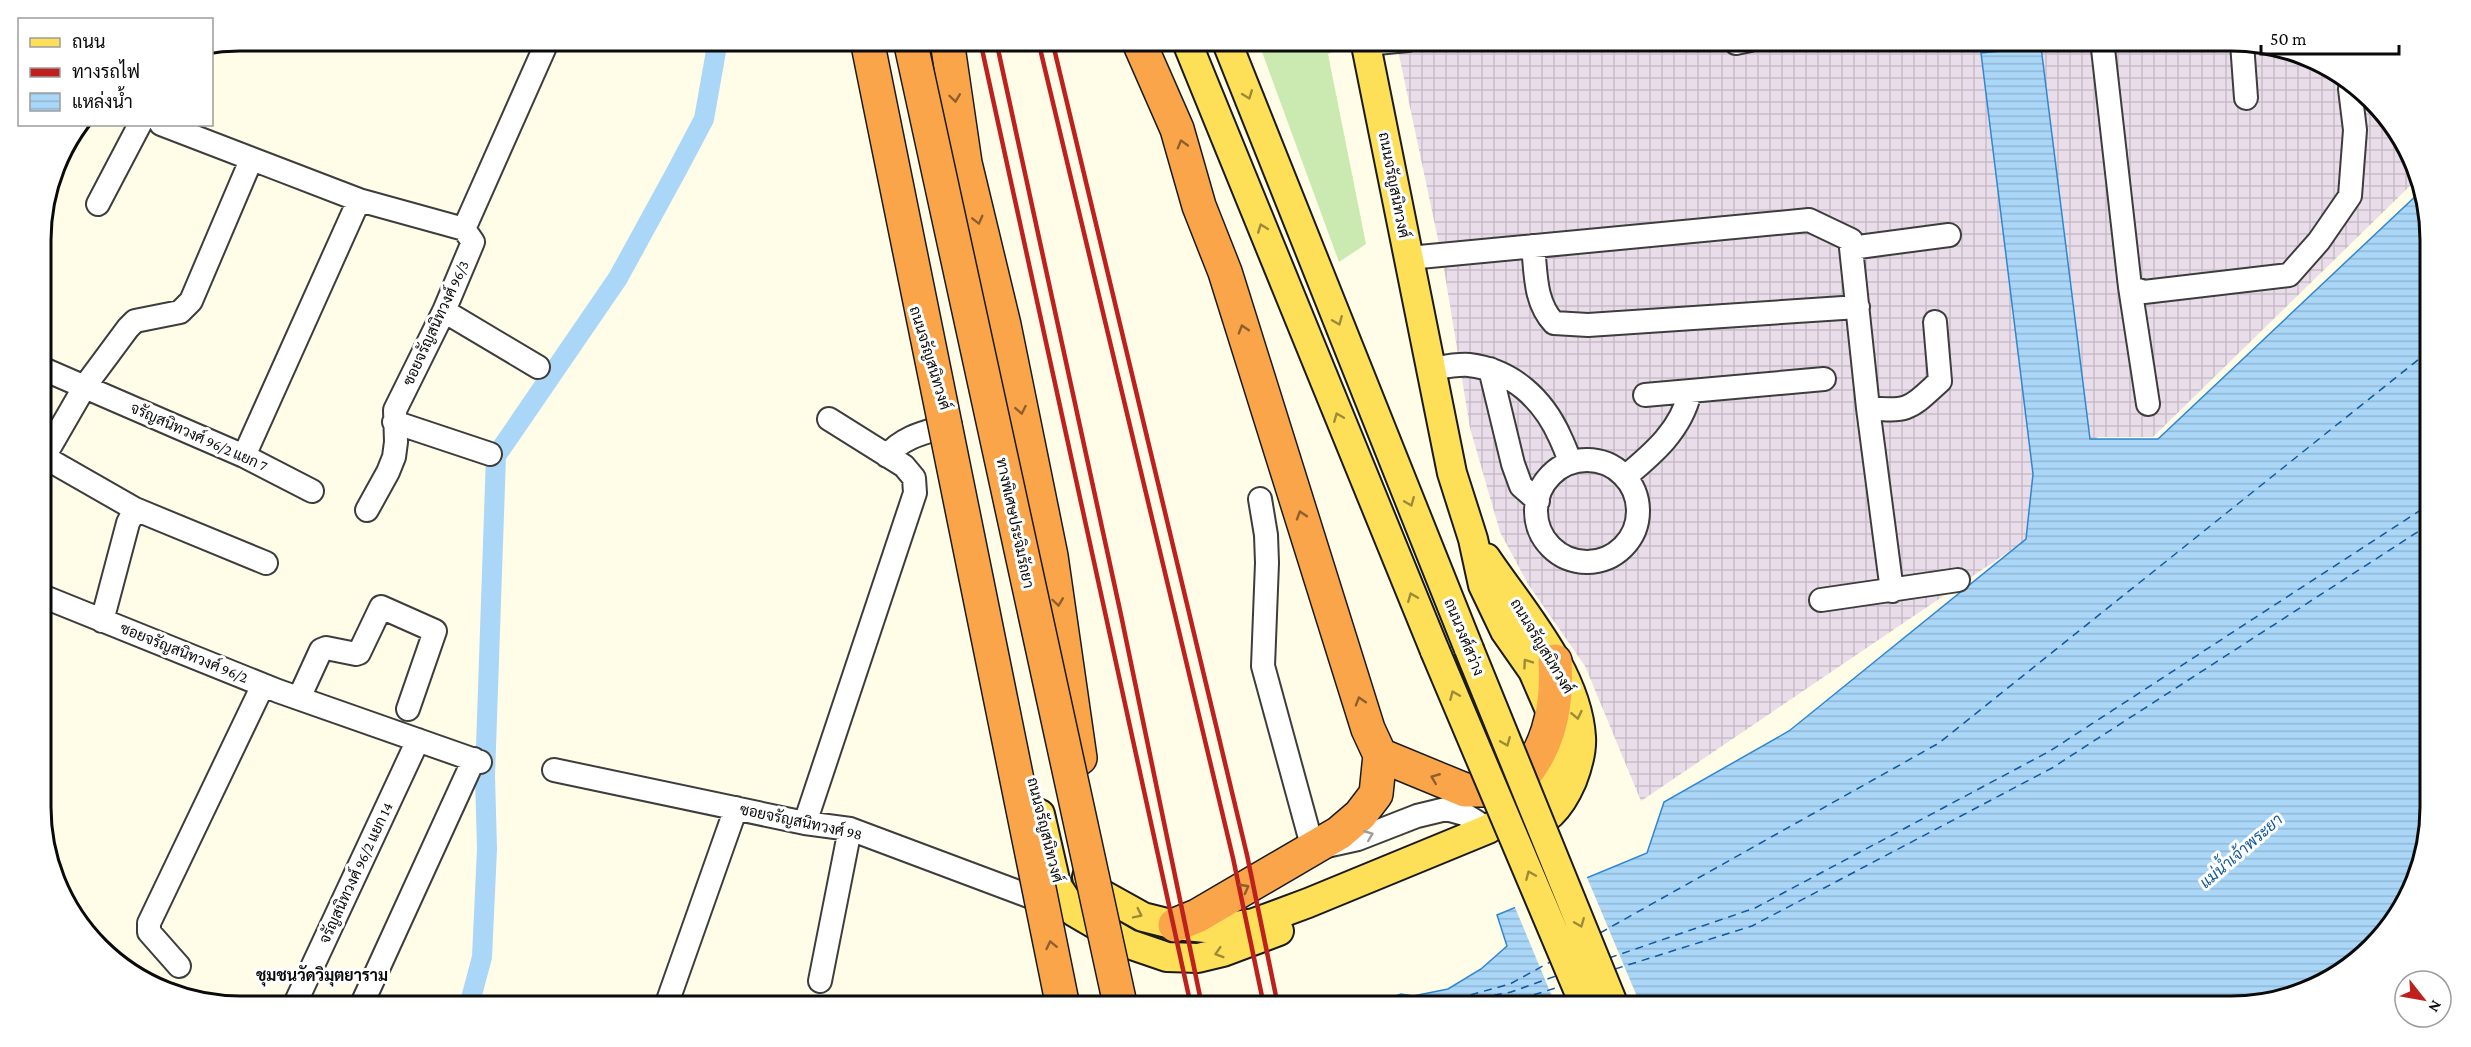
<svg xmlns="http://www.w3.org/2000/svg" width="2471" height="1047" font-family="'Crimson Pro',Sarabun,serif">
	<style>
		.industrial { fill: url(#industrial-grid) }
		.grass { fill: #cbeab1 }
		.water { fill: url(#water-rules); stroke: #2e87d2; stroke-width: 1.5 }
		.pier { fill: #fffce7 }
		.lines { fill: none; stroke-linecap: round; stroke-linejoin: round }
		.canal { stroke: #aad6f8; stroke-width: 20 }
		.ferry { stroke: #10589f; stroke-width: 1.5; stroke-dasharray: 8 6; stroke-linecap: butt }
		.minor-casing { stroke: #3d3d3d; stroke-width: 26 }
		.major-casing { stroke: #1b1b1b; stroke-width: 32 }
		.highway-casing { stroke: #1b1b1b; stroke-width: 36 }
		.minor { stroke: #fff; stroke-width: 22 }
		.major { stroke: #fee058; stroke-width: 28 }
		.highway { stroke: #faa54a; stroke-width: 33 }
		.rail { stroke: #be201e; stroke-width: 4.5 }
		.major-bridge-casing { stroke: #1b1b1b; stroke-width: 32; stroke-linecap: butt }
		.highway-bridge-casing { stroke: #1b1b1b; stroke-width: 36; stroke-linecap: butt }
		.major-bridge { stroke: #fee058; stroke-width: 28 }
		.highway-bridge { stroke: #faa54a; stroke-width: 33 }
		.oneway { stroke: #9c8a39 }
		.oneway2 { stroke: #8e5f2d }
		.oneway3 { stroke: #9d9d9d }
		.labels { text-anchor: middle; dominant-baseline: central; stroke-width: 6; stroke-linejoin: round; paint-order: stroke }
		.street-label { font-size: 15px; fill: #0a0a0a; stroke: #fff }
		.water-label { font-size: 16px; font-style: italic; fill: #10589f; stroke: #fff }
		.neighbourhood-label { font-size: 16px; font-weight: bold; fill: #0a0a0a; stroke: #fff }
		.rim { fill: none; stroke: #0a0a0a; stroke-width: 3 }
	</style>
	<defs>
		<pattern id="industrial-grid" width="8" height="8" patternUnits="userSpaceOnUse" patternTransform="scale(1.5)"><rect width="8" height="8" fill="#eaddea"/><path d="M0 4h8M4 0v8" fill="none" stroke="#c7bcc7"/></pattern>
		<pattern id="water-rules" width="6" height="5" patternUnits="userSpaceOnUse" patternTransform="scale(1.5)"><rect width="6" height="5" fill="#aad6f8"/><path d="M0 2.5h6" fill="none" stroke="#91b6d3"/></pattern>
	</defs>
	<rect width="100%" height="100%" fill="#fffce7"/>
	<!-- industrial -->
	<path class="industrial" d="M1396,41H2231L2307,56L2389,119L2415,181L2153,437H2098L2033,476L2026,540L1641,801L1585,666L1528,584L1500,532L1470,428L1443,263Z"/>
	<!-- grass -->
	<path class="grass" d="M1258,41H1340L1342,49L1328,54L1366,244L1339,262Z"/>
	<!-- water -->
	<path class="water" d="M2041,47L2090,439H2158L2420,192L2429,214L2430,807L2415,883L2352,965L2295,996L2244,1006H1365L1401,994L1413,996L1448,989L1481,969L1507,946L1497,915L1647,853L1664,802L1789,731L2026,539L2033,474L1981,53Z"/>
	<!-- pier -->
	<path class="pier" d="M1586,875L1641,1006H1556L1514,905Z"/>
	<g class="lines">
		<!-- canal -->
		<path class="canal" d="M469,1006L482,957L487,849L485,776L496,456L618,278L676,172L704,119L718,40"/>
		<!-- ferry -->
		<path class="ferry" d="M1600,933L1939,743L2429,351
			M1609,958L1755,908L2050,751L2430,504
			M1615,969L1752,926L2052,768L2430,524
			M1430,1006L1510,984L1552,961
			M1439,1006L1511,992L1556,976
			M1465,1006L1514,1001L1562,986"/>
		<!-- minor casing -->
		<g class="minor-casing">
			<path id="minor" d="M1733,40L1736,43L1750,40
				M2102,40L2130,287L2148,404
				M2242,43L2246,98
				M1366,44L1408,40
				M161,124L359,200L464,229L473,242L444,311L395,410L396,442L394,457L388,472L367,510
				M98,204L140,124
				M464,229L548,40
				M1533,246C1536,272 1534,302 1554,323L1588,325L1858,307
				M1851,248L1868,408L1892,591
				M1409,258L1809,220L1851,240V248L1949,235
				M2130,287L2144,292L2289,275L2319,241L2350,196L2355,130L2350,89
				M444,311L538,367
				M41,368L244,456L312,491
				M1431,369C1443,367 1457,364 1469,365C1512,370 1543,399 1560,437C1564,446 1568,454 1570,463
				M1490,369L1513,464L1521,486L1538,501
				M1645,395L1824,379
				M1868,408C1910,412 1909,409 1940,381L1935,322
				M394,422L490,454
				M244,456L359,200
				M887,456C903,436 927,432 950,425
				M1536 511a51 51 0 1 1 102 0a51 51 0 1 1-102 0Z
				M1625,477C1654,453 1681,430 1690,392
				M1260,499L1266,535L1267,563L1263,666L1313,849L1358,839L1417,816L1446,809L1464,814L1488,829
				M135,509L266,563
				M42,596L278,691L480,762
				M1821,600L1958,580
				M102,621L128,523L135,509L44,457L85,386L128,328L135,321L180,312L191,301L251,160
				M299,698L321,650L326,648L356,654L359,653L381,607L435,631L408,709
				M554,770L805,823L850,829L1050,904
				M805,823L915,493L914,478L904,466L829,419
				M179,966L149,932V923L263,685
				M820,981L850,829
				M294,1006L418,740
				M361,1006L474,759
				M666,1006L736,808"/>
		</g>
		<!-- major casing -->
		<g class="major-casing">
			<path id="major" d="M1186,40L1435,651
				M1226,40L1469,649
				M1486,558C1521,610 1577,672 1581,737C1582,751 1577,768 1572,781C1559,811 1547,820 1519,834
				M1040,814L1056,884L1074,912L1129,944L1167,957L1198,958L1223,952L1279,931
				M1087,877L1098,892L1143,917L1175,925L1216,929L1254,923L1308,903L1488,829L1525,806L1545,781L1555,759L1557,738L1553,717L1533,671L1505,631L1483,585L1473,539L1452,473L1365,40"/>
		</g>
		<!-- highway casing -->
		<g class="highway-casing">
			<path id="highway" d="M947,40L965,163L1004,325L1051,556L1080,758
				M1138,40L1177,129L1199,206L1225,272L1368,729L1380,755L1376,794L1360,815L1339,833L1197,916L1175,925
				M1380,755L1465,790H1511C1548,754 1558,711 1555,661"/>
		</g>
		<!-- minor -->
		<use href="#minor" class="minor"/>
		<!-- major -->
		<use href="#major" class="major"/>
		<!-- highway -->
		<use href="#highway" class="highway"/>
		<!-- rail -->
		<path class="rail" d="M980,40L1191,1006
			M996,40L1121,615L1202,1006
			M1038,40L1233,858L1264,1006
			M1052,40L1247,855L1278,1006"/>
		<!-- major-bridge casing -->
		<g class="major-bridge-casing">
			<path id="major-bridge" d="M1469,649L1614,1006
				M1435,651L1585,1006"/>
		</g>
		<!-- highway-bridge casing -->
		<g class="highway-bridge-casing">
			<path id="highway-bridge" d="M867,40L1062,1002
				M910,40L1120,1004"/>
		</g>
		<!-- major-bridge -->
		<use href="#major-bridge" class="major-bridge"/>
		<!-- highway-bridge -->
		<use href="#highway-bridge" class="highway-bridge"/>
	</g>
	<!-- one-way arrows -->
	<defs><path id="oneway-chevron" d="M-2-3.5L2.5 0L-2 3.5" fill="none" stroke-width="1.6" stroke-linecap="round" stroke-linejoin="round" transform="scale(1.5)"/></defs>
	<g class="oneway">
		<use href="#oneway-chevron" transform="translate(1248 95) rotate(69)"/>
		<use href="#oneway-chevron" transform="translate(1262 228) rotate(-111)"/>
		<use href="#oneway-chevron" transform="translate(1338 321) rotate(68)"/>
		<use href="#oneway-chevron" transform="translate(1338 417) rotate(-112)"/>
		<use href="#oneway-chevron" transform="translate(1410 502) rotate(68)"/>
		<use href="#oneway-chevron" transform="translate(1412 597) rotate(-112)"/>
		<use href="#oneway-chevron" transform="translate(1527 663) rotate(-125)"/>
		<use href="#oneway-chevron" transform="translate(1454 695) rotate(-113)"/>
		<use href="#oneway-chevron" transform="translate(1577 715) rotate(78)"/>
		<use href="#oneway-chevron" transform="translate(1506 742) rotate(68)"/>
		<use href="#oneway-chevron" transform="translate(1530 875) rotate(-113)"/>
		<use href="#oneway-chevron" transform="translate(1138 914) rotate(26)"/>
		<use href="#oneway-chevron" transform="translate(1580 923) rotate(68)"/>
		<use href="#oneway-chevron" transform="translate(1219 953) rotate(163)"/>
	</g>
	<g class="oneway2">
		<use href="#oneway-chevron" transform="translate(955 98) rotate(82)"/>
		<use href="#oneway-chevron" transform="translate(1182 144) rotate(-106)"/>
		<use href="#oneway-chevron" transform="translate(978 220) rotate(76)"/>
		<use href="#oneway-chevron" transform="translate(1243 329) rotate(-107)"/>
		<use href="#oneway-chevron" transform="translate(1021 410) rotate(79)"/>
		<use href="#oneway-chevron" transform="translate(1301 515) rotate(-108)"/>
		<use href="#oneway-chevron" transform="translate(1058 602) rotate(82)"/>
		<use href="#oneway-chevron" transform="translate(1360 701) rotate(-107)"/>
		<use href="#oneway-chevron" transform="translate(1435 778) rotate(-158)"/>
		<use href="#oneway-chevron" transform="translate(1245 888) rotate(-28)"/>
		<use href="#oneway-chevron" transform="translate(1051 945) rotate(-102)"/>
	</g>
	<use class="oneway3" href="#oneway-chevron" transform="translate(1369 835) rotate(-22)"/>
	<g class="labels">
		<!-- street labels -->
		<g class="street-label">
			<text transform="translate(1394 185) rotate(79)">ถนนจรัญสนิทวงศ์</text>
			<text transform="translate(436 323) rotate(-65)">ซอยจรัญสนิทวงศ์ 96/3</text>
			<text transform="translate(930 358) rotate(73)">ถนนจรัญสนิทวงศ์</text>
			<text transform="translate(199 437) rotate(24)">จรัญสนิทวงศ์ 96/2 แยก 7</text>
			<text transform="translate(1015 523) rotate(78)">ทางพิเศษประจิมรัถยา</text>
			<text transform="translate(1464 637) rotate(68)">ถนนวงศ์สว่าง</text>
			<text transform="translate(1542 646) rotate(59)">ถนนจรัญสนิทวงศ์</text>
			<text transform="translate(184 653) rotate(22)">ซอยจรัญสนิทวงศ์ 96/2</text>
			<text transform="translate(801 822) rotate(12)">ซอยจรัญสนิทวงศ์ 98</text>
			<text transform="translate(1045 830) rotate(76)">ถนนจรัญสนิทวงศ์</text>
			<text transform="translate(356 873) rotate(-65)">จรัญสนิทวงศ์ 96/2 แยก 14</text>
		</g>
		<!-- water labels -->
		<g class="water-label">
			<text transform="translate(2241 851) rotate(-41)">แม่น้ำเจ้าพระยา</text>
		</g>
		<!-- neighbourhood labels -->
		<g class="neighbourhood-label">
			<text x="322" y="975">ชุมชนวัดวิมุตยาราม</text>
		</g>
	</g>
	<!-- crop -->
	<path d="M0 0H2471V1047H0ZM240 51H2231A189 189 0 0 1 2420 240V807A189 189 0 0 1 2231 996H240A189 189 0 0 1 51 807V240A189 189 0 0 1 240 51Z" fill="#fff" fill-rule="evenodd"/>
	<path class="rim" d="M240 51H2231A189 189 0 0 1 2420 240V807A189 189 0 0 1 2231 996H240A189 189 0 0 1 51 807V240A189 189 0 0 1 240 51Z"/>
	<!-- legend -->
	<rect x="18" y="18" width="195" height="108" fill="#ffffff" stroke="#9d9d9d" stroke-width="1.5"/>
	<rect x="30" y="38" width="30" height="9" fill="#fee058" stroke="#9d9d9d" stroke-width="1.5"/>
	<text x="72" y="48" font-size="18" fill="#0a0a0a">ถนน</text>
	<rect x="30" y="68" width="30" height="9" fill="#be201e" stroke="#9d9d9d" stroke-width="1.5"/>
	<text x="72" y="78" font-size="18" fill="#0a0a0a">ทางรถไฟ</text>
	<rect x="30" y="93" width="30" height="18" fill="url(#water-rules)" stroke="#9d9d9d" stroke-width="1.5"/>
	<text x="72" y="108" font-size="18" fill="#0a0a0a">แหล่งน้ำ</text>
	<!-- north arrow -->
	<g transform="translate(2423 999) rotate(121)"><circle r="28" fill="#ffffff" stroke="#9d9d9d" stroke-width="1.5"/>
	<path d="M0-4.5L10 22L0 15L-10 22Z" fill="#be201e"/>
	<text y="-9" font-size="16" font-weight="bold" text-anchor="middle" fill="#0a0a0a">N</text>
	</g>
	<!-- scale -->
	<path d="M2261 45v9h138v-9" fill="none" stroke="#0a0a0a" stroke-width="3"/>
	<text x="2270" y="45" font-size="18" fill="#0a0a0a" stroke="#ffffff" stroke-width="4.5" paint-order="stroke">50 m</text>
</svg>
